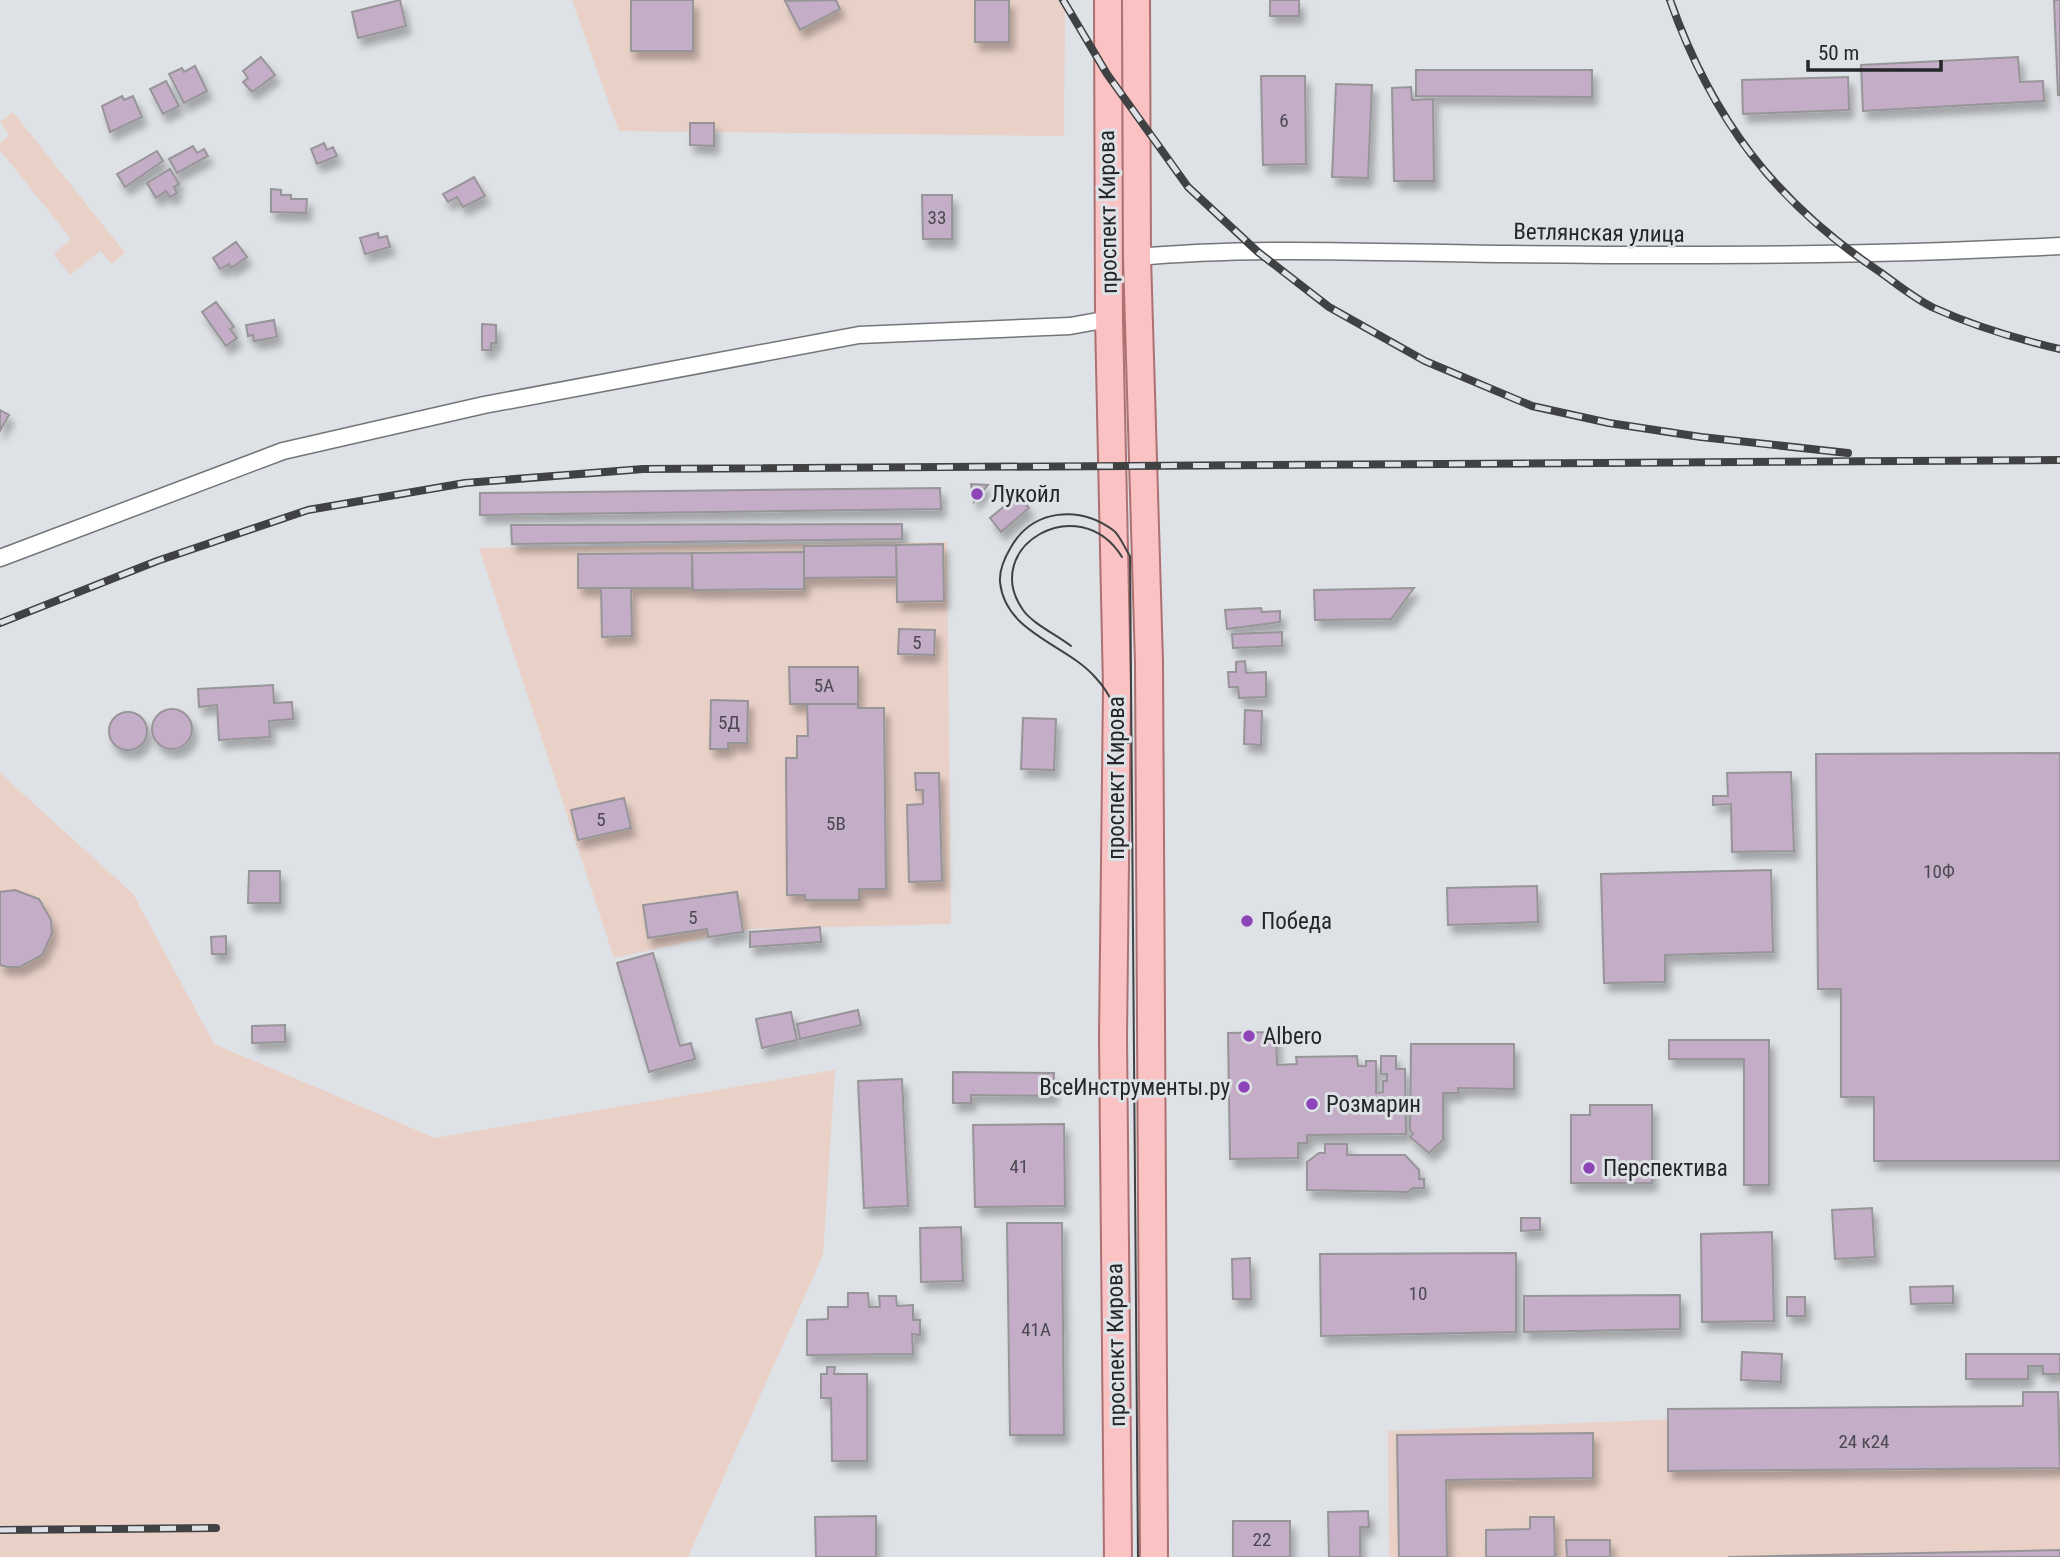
<svg xmlns="http://www.w3.org/2000/svg" width="2060" height="1557" font-family="'Roboto Condensed',sans-serif">
	<style>
		.industrial { fill: #e9d1c7 }
		.building { fill: #c3adc7; stroke: #989598; stroke-width: 2; filter: url(#shadow) }
		.lines { fill: none; stroke-linecap: round; stroke-linejoin: round }
		.minor-casing { stroke: #737679; stroke-width: 19 }
		.primary-casing { stroke: #ad7171; stroke-width: 30 }
		.minor { stroke: #fff; stroke-width: 16 }
		.primary { stroke: #fac2c2; stroke-width: 26 }
		.tram { stroke: #404143; stroke-width: 2 }
		.rail-casing { stroke: #404143; stroke-width: 8 }
		.rail { stroke: #dee1e5; stroke-width: 5; stroke-dasharray: 16; stroke-linecap: butt }
		.poi-dot { fill: #8c44b7; stroke: #dee1e5; stroke-width: 2.5 }
		.labels { text-anchor: middle; dominant-baseline: central; stroke-width: 6; stroke-linejoin: round; paint-order: stroke }
		.number-label { font-size: 19px; fill: #4c4850 }
		.street-label { font-size: 23px; fill: #252628; stroke: #dee1e5 }
		.poi-label { font-size: 23px; fill: #252628; stroke: #dee1e5; text-anchor: start }
	</style>
	<defs>
		<filter id="shadow"><feDropShadow dx="4.5" dy="8" stdDeviation="3.5" flood-color="#0004"/></filter>
	</defs>
	<rect width="100%" height="100%" fill="#dee1e5"/>
	<!-- industrial -->
	<path class="industrial" d="M572,0H1065L1064,136L619,131Z
		M13,112L125,253L112,264L100,251L70,275L54,254L71,239L0,150V143L9,135L0,122Z
		M947,542L951,924L747,929L614,958L479,548Z
		M0,773L133,894L214,1044L435,1138L835,1070L823,1255L688,1557H0Z
		M2060,1403V1557H1389L1388,1431Z"/>
	<!-- building -->
	<path class="building" d="M400,0L406,26L358,38L352,12Z
		M631,0H693V51H631Z
		M836,0L840,9L800,30L785,1Z
		M975,0H1009V42H975Z
		M1270,0H1299V16H1270Z
		M2054,0H2060V95H2058Z
		M261,57L275,75L252,92L243,82L248,78L243,71Z
		M2018,57L2020,82L2043,81L2044,101L1863,111L1861,65Z
		M195,66L207,91L184,103L169,74L182,68L184,72Z
		M1416,70H1592V97L1416,96Z
		M1261,76H1305L1306,164L1263,165Z
		M1848,77L1849,110L1743,114L1742,80Z
		M166,81L179,106L163,114L150,89Z
		M1336,84L1372,85L1368,178L1332,177Z
		M1411,87L1412,100L1433,99L1434,181H1394L1392,88Z
		M122,96L124,100L133,96L142,117L110,132L102,106Z
		M690,123H714V146L690,145Z
		M324,143L327,150L333,147L337,156L317,164L311,149Z
		M193,146L197,153L204,149L208,156L177,173L169,159Z
		M157,151L163,161L125,187L117,174Z
		M170,169L179,184L174,187L177,193L170,197L166,191L156,198L147,183Z
		M474,177L485,196L463,207L457,197L448,202L443,194Z
		M271,189L281,190V195H291V199H307L306,213L271,212Z
		M922,195H952V239H923Z
		M378,233L379,238L387,236L390,247L365,254L360,238Z
		M236,242L247,257L231,268L229,264L220,269L213,258Z
		M216,302L234,327L230,329L237,338L226,346L202,312Z
		M274,320L277,337L254,341L253,335L248,336L246,325Z
		M482,324L496,325V343H491V350H482Z
		M0,410L9,415L0,431Z
		M971,484L988,485L974,502Z
		M940,488L941,509L480,515V493Z
		M1018,495L1029,508L1001,532L990,518Z
		M902,524V539L512,544L511,525Z
		M943,544L944,601L897,602L896,545Z
		M896,545L897,577L804,578V546Z
		M804,552V589L693,590L692,553Z
		M692,553V588H578V554Z
		M601,588H631L632,636L602,637Z
		M1414,588L1391,619L1315,620L1314,590Z
		M1261,608L1262,612L1280,611V622L1227,629L1225,610Z
		M899,629L935,630L934,655L898,654Z
		M1282,632V646L1233,648L1232,634Z
		M1245,661L1246,673L1266,672V697L1239,698L1238,687H1229L1228,672H1236V662Z
		M789,667H858V704H790Z
		M273,685L274,703L292,702L293,719L269,721L270,737L219,740L217,705L199,707L198,689Z
		M711,700L748,701L747,743H728V749H710Z
		M807,704H858V708H884L886,889H859V900H805V895H787L786,758H797V736H808Z
		M152 729a20 20 0 1 1 40 0a20 20 0 1 1-40 0Z
		M1245,710L1262,711L1261,745L1244,744Z
		M109 731a19 19 0 1 1 38 0a19 19 0 1 1-38 0Z
		M1023,718L1056,719L1054,770L1021,769Z
		M2060,753V1161H1874V1097H1841V989H1818L1816,754Z
		M1791,772L1794,851L1732,852L1731,804L1713,805V796H1728L1727,773Z
		M915,773H939L942,881L909,882L907,805L923,804V790H916Z
		M624,798L631,828L578,840L571,810Z
		M1771,870L1773,952L1665,955V982L1604,983L1601,874Z
		M249,871H280V903H248Z
		M1537,886L1538,922L1448,925L1447,888Z
		M15,890L39,899L51,920L52,933L42,955L20,967H7L0,965V892Z
		M737,892L743,932L708,937L707,929L648,938L643,905Z
		M820,927L821,942L750,947V932Z
		M226,936V954H212L211,937Z
		M653,953L680,1046L691,1043L695,1059L649,1072L617,963Z
		M858,1010L861,1025L800,1039L797,1024Z
		M791,1012L797,1040L762,1048L756,1019Z
		M285,1025V1042L252,1043V1026Z
		M1276,1032L1277,1065L1297,1064L1296,1057L1357,1056L1358,1066H1366V1061H1376V1093L1383,1092V1081H1387V1074H1381V1056H1396V1069H1405L1406,1134L1307,1135V1143H1298V1158L1230,1159L1228,1033Z
		M1669,1040H1769V1185H1744V1059H1669Z
		M1411,1044H1514V1089L1458,1088V1093H1443V1140L1429,1153L1410,1137L1413,1134L1410,1130Z
		M953,1072L1054,1073L1053,1096L971,1095V1103H953Z
		M902,1079L908,1206L864,1208L858,1081Z
		M1590,1105H1652V1183H1571V1115H1590Z
		M1064,1124L1065,1206L975,1207L973,1125Z
		M1325,1144H1347V1155H1405L1419,1170V1179H1424V1188H1413L1408,1192L1307,1190V1162L1319,1153H1325Z
		M1872,1208L1875,1257L1835,1259L1832,1210Z
		M1521,1218H1540V1230L1521,1231Z
		M1007,1223H1062L1064,1435H1010Z
		M961,1227L963,1281L921,1282L920,1228Z
		M1772,1232L1774,1321L1702,1322L1701,1234Z
		M1516,1253V1332L1321,1336L1320,1254Z
		M1250,1258L1251,1299H1233L1232,1259Z
		M1953,1286V1303L1911,1304L1910,1287Z
		M848,1293H868L869,1307H880L879,1296H896L897,1306L913,1305V1320H920V1335L912,1334L913,1354L807,1355V1320L828,1319V1307H848Z
		M1680,1295V1329L1524,1332V1296Z
		M1787,1297H1805V1316H1787Z
		M1742,1352L1782,1354L1781,1382L1741,1380Z
		M1966,1354H2060V1374H2043V1366H2028V1379H1966Z
		M827,1367H835L834,1374H867V1461H832L831,1398H821V1374H827Z
		M2023,1392H2058L2060,1468L1668,1471V1409L2023,1406Z
		M1593,1433V1478L1446,1480L1447,1557H1399L1397,1435Z
		M1368,1511L1369,1527H1360V1557H1329L1328,1512Z
		M876,1516V1557H816L815,1517Z
		M1530,1517H1554L1555,1557H1486V1530L1530,1529Z
		M1233,1521H1290V1557H1233Z
		M1566,1540H1610V1557H1567Z
		M2060,1550V1557H1728Z"/>
	<g class="lines">
		<!-- minor casing -->
		<g class="minor-casing">
			<path id="minor" d="M1137,257C1260,246 1385,253 1508,254C1693,256 1876,256 2060,246
				M0,558L283,451L484,405L859,335L1070,326L1109,319"/>
		</g>
		<!-- primary casing -->
		<g class="primary-casing">
			<path id="primary" d="M1108,0L1109,319L1117,688L1113,1037L1118,1557
				M1136,0L1137,257L1149,662L1154,1557"/>
		</g>
		<!-- minor -->
		<use href="#minor" class="minor"/>
		<!-- primary -->
		<use href="#primary" class="primary"/>
		<!-- tram -->
		<path class="tram" d="M1071,646C1057,635 1033,624 1023,610C979,547 1079,488 1122,557
			M1128,743C1120,719 1113,696 1095,677C1066,644 1005,633 1000,582C999,569 1005,557 1011,547C1033,509 1079,505 1113,530C1120,535 1125,549 1130,556L1138,1557"/>
		<!-- rail casing -->
		<g class="rail-casing">
			<path id="rail" d="M1063,0L1107,74L1188,187L1258,252L1329,307L1425,361L1532,406L1609,423L1701,437L1848,453
				M1670,0C1712,119 1775,202 1880,272C1897,284 1915,299 1934,308C1974,326 2017,339 2060,349
				M0,623L157,561L308,510L465,483L643,469L2060,460
				M0,1530L216,1528"/>
		</g>
		<!-- rail -->
		<use href="#rail" class="rail"/>
	</g>
	<!-- markers -->
	<g class="poi-dot">
		<circle cx="977" cy="494" r="7"/>
		<circle cx="1247" cy="921" r="7"/>
		<circle cx="1249" cy="1036" r="7"/>
		<circle cx="1244" cy="1087" r="7"/>
		<circle cx="1312" cy="1104" r="7"/>
		<circle cx="1589" cy="1168" r="7"/>
	</g>
	<g class="labels">
		<!-- number labels -->
		<g class="number-label">
			<text x="1284" y="120">6</text>
			<text x="937" y="217">33</text>
			<text x="917" y="642">5</text>
			<text x="824" y="685">5А</text>
			<text x="729" y="722">5Д</text>
			<text x="601" y="819">5</text>
			<text x="836" y="823">5В</text>
			<text x="1939" y="871">10Ф</text>
			<text x="693" y="917">5</text>
			<text x="1019" y="1166">41</text>
			<text x="1418" y="1293">10</text>
			<text x="1036" y="1329">41А</text>
			<text x="1864" y="1441">24 к24</text>
			<text x="1262" y="1539">22</text>
		</g>
		<!-- street labels -->
		<g class="street-label">
			<text transform="translate(1108 212) rotate(-91)">проспект Кирова</text>
			<text transform="translate(1599 233) rotate(1)">Ветлянская улица</text>
			<text transform="translate(1116 778) rotate(-90)">проспект Кирова</text>
			<text transform="translate(1116 1345) rotate(-91)">проспект Кирова</text>
		</g>
		<!-- poi labels -->
		<g class="poi-label">
			<text x="991" y="494">Лукойл</text>
			<text x="1261" y="921">Победа</text>
			<text x="1263" y="1036">Albero</text>
			<text x="1230" y="1087" text-anchor="end">ВсеИнструменты.ру</text>
			<text x="1326" y="1104">Розмарин</text>
			<text x="1603" y="1168">Перспектива</text>
		</g>
	</g>
	<!-- scale -->
	<path d="M1808 60v10h133v-10" fill="none" stroke="#252628" stroke-width="3.5"/>
	<text x="1818" y="60" font-size="21" fill="#252628" stroke="#dee1e5" stroke-width="5" paint-order="stroke">50 m</text>
</svg>
